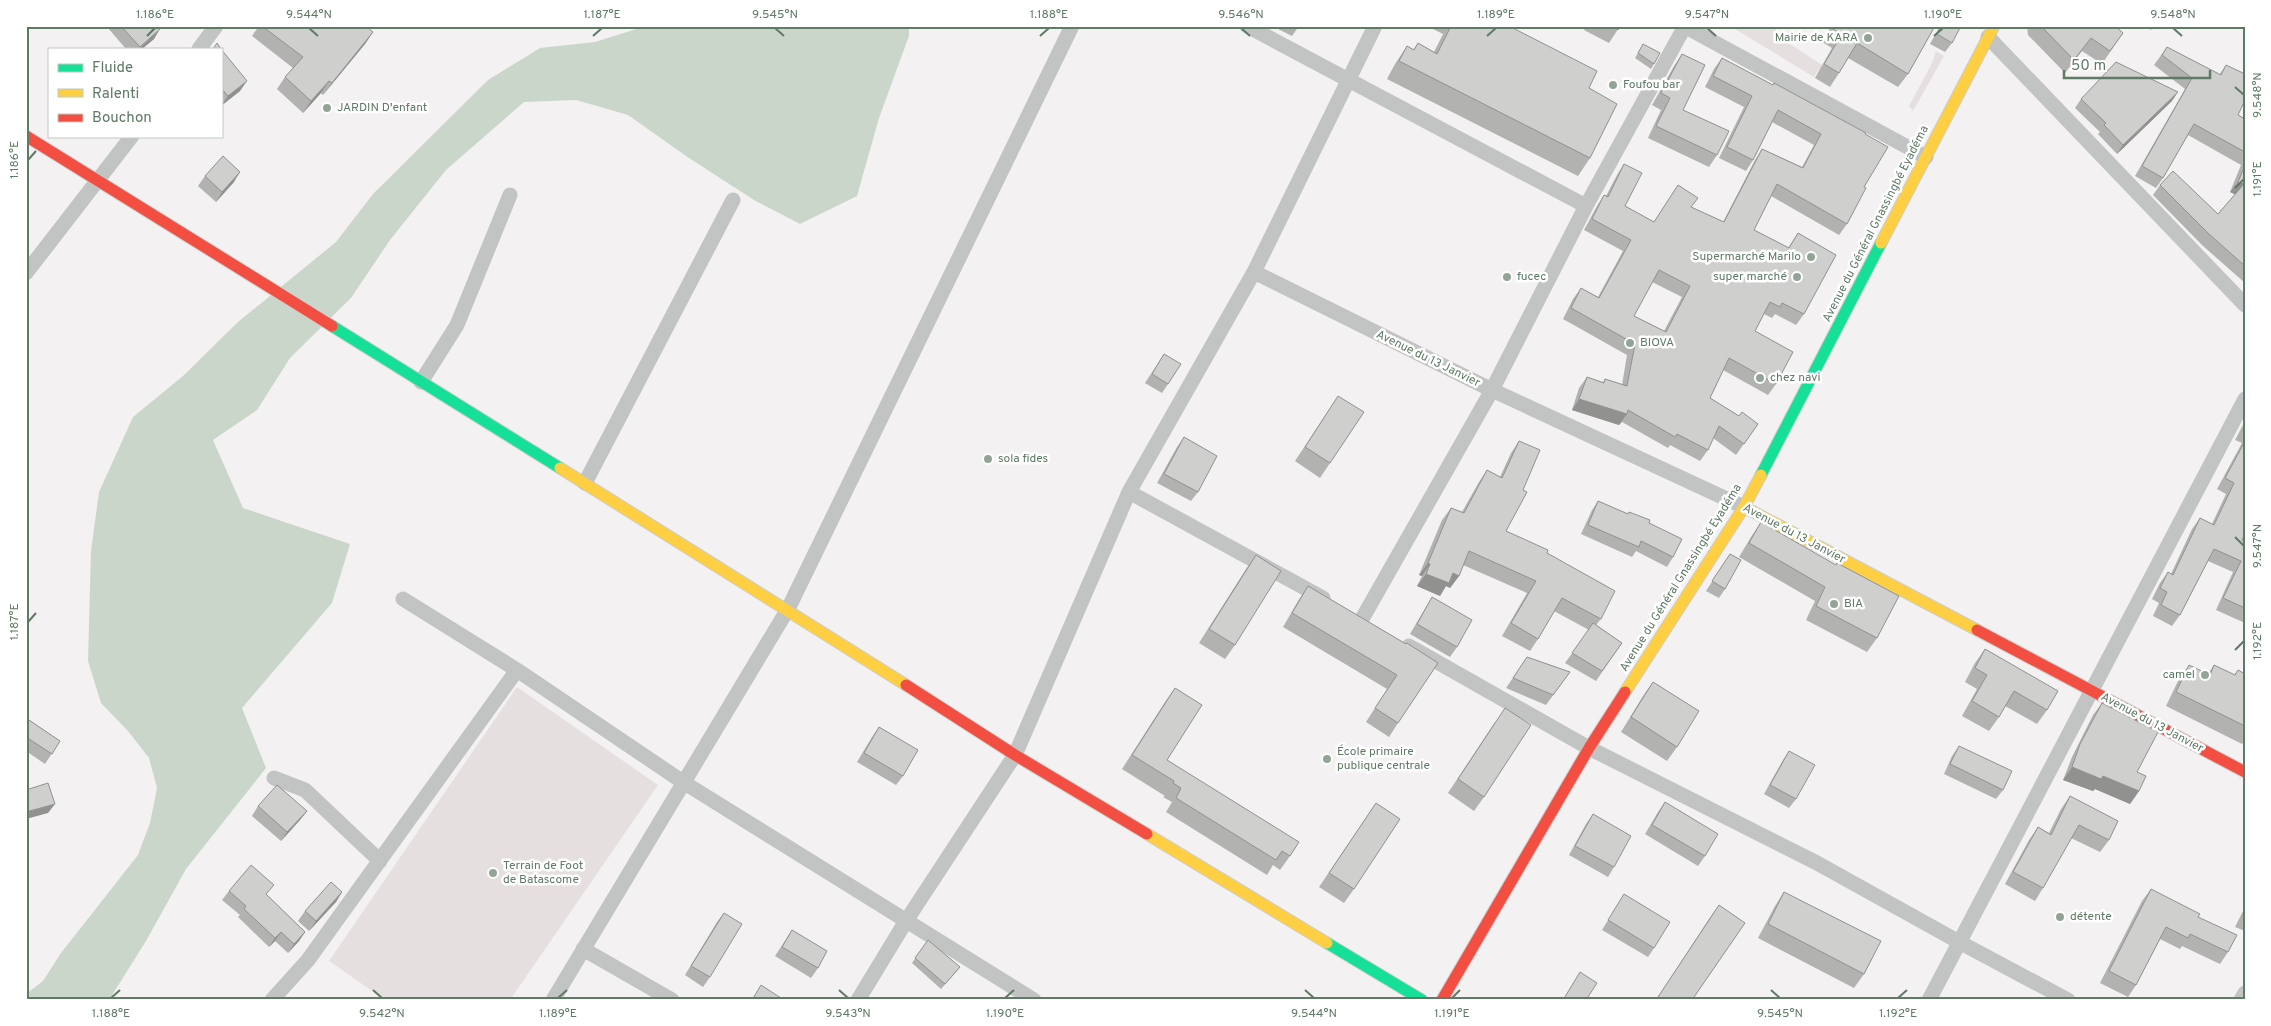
<svg xmlns="http://www.w3.org/2000/svg" width="2271" height="1026" font-family="Overpass,sans-serif">
	<style>
		.green { fill: #e5e0df }
		.water { fill: #cbd6cb }
		.lines { fill: none; stroke-linecap: round; stroke-linejoin: round }
		.fast-casing { stroke: #cccdcc; stroke-width: 13 }
		.slow-casing { stroke: #cccdcc; stroke-width: 13 }
		.jam-casing { stroke: #cccdcc; stroke-width: 13 }
		.street { stroke: #c1c4c2; stroke-width: 15 }
		.fast { stroke: #16e098; stroke-width: 11 }
		.slow { stroke: #ffcf43; stroke-width: 11 }
		.jam { stroke: #f24e42; stroke-width: 11 }
		.wall { fill: #b2b2b1; fill-rule: evenodd }
		.shaded-wall { fill: #919190 }
		.building { fill: #cfcfce; stroke: #919190; fill-rule: evenodd }
		.ticks { fill: none; stroke: #5f7a65; stroke-width: 2 }
		.poi-dot { fill: #93a496; stroke: #fff; stroke-width: 2 }
		.labels { text-anchor: middle; dominant-baseline: central; stroke-width: 5; stroke-linejoin: round; paint-order: stroke }
		.poi-label { font-size: 12px; fill: #5f7a65; stroke: #fff; text-anchor: start }
		.street-label { font-size: 12px; fill: #5f7a65; stroke: #fff }
		.neatline { fill: none; stroke: #5f7a65; stroke-width: 2 }
		.ticks-label { font-size: 12px; text-anchor: middle; fill: #5f7a65 }
	</style>
	<rect width="100%" height="100%" fill="#f3f1f2"/>
	<!-- green -->
	<path class="green" d="M1730,26H1777L1776,32L1779,37L1827,68L1824,72L1819,69L1814,77Z
		M1936,51L1944,56L1913,111L1909,106L1932,63Z
		M517,687L658,785L510,1000H385L329,961Z"/>
	<!-- water -->
	<path class="water" d="M646,26H909V36L879,118L857,196L800,224L754,200L689,158L628,115L576,100L524,102L446,170L390,240L351,298L290,358L257,410L213,440L243,508L350,544L332,603L242,708L266,768L186,869L146,941L109,1000H26V994L43,981L61,953L138,855L150,823L157,788L149,758L128,731L101,703L88,661L91,551L99,492L133,417L183,376L238,322L336,242L373,194L488,80L540,48L595,42Z"/>
	<g class="lines">
		<!-- fast casing -->
		<g class="fast-casing">
			<path id="fast" d="M332,326L560,468
				M1761,475L1881,243
				M1327,943L1422,1000"/>
		</g>
		<!-- slow casing -->
		<g class="slow-casing">
			<path id="slow" d="M1881,243L1994,26
				M560,468L906,685
				M1744,507L1977,630
				M1625,692L1744,507L1761,475
				M1147,834L1327,943"/>
		</g>
		<!-- jam casing -->
		<g class="jam-casing">
			<path id="jam" d="M26,136L332,326
				M1977,630L2245,772
				M906,685L1015,755L1147,834
				M1442,1000L1589,748L1625,692"/>
		</g>
		<!-- street -->
		<path class="street" d="M1247,26L1586,206
			M1684,26L1926,157
			M1988,37L2245,305
			M199,49L216,26
			M1254,272L1492,390L1744,507
			M26,273L132,136
			M421,382L457,325L510,195
			M585,483L733,200
			M1129,492L1323,598
			M403,599L517,670L683,782L1034,1000
			M1362,619L1492,390L1586,206L1685,26
			M1409,646L1589,748L1817,863L1961,943L2068,1000
			M274,778L305,790L380,861
			M583,949L672,1000
			M272,1000L308,960L517,670
			M553,1000L788,609L1072,26
			M858,1000L906,921L1015,755L1129,492L1254,272L1375,26
			M1929,1000L2245,399
			M2241,1000L2245,993"/>
		<!-- fast -->
		<use href="#fast" class="fast"/>
		<!-- slow -->
		<use href="#slow" class="slow"/>
		<!-- jam -->
		<use href="#jam" class="jam"/>
	</g>
	<!-- wall -->
	<path class="wall" d="M110,26H158L154,39L142,49H126L108,28Z
		M259,26H366L373,32L365,44L323,95L321,93L303,113L277,89L285,77L293,68L252,36Z
		M1272,26H1299L1292,36Z
		M1427,26H1509L1589,88L1590,158L1578,176L1387,79L1395,64L1407,46L1413,50L1418,43L1434,52L1443,34Z
		M1586,26H1620L1609,43L1584,30Z
		M1831,26H1935L1908,74L1898,87L1848,58L1839,73L1830,87L1815,78L1832,48L1822,42Z
		M1940,26H1961L1952,43L1945,52L1930,44Z
		M2027,26H2115L2123,33L2102,64L2082,51L2065,73L2028,35Z
		M2144,26H2153L2151,30Z
		M1643,44L1654,64L1651,69L1635,58Z
		M2167,47L2219,75L2226,65L2238,115L2245,119V283L2202,245L2153,195L2160,185L2218,214L2235,194L2230,192L2241,165L2188,135L2163,178L2156,188L2135,176L2185,89L2154,65Z
		M221,49L240,91L221,106Z
		M1682,54L1683,110L1717,155L1709,167L1648,138L1661,110L1652,105L1674,66Z
		M1722,58L1865,134L1864,187L1847,224L1839,235L1771,196L1754,230L1788,248L1798,233L1804,314L1796,325L1775,314L1772,318L1764,314L1755,331L1776,384L1768,395L1723,370L1710,398L1739,416L1758,424L1736,455L1713,438L1708,450L1700,461L1670,445L1668,448L1622,422L1619,425L1572,410L1579,388L1587,377L1603,382L1605,379L1622,385L1627,355L1563,319L1573,299L1581,288L1598,297L1623,251L1584,230L1597,206L1604,195L1606,196L1617,175L1624,164L1625,206L1654,222L1678,185L1691,207L1723,222L1755,160L1762,149L1802,167L1814,145L1772,122L1753,160L1746,171L1719,158L1744,107L1705,87L1714,69ZM1652,282L1682,297L1664,331L1634,316Z
		M2081,99L2172,101L2117,154L2098,134L2100,132L2075,108Z
		M205,176L234,182L216,202L198,186Z
		M1164,354L1168,384L1162,393L1145,383Z
		M1338,396L1330,463L1320,478L1295,461Z
		M2245,421V496L2243,499L2242,540L2245,542V623L2216,610L2233,572L2208,561L2180,615L2172,626L2153,616L2159,603L2152,599L2160,583L2168,572L2171,574L2192,529L2200,518L2212,524L2226,494L2217,489L2242,443L2235,440Z
		M1184,437L1198,492L1191,501L1157,483L1177,447Z
		M1519,441L1523,490L1506,531L1547,553L1601,619L1596,625L1622,643L1596,681L1565,663L1589,630L1554,611L1538,639L1530,651L1502,636L1527,593L1463,565L1459,576L1450,588L1446,586L1440,596L1417,586L1422,576L1419,575L1442,520L1451,508L1462,512L1479,482L1487,470L1500,477L1511,453Z
		M1598,501L1628,514L1629,512L1649,523L1673,557L1667,567L1636,551L1632,557L1581,534L1592,510Z
		M1761,522L1836,565L1877,638L1867,652L1806,620L1815,601L1739,557L1751,537Z
		M1730,554L1725,589L1719,598L1706,591Z
		M1256,555L1235,645L1225,659L1199,643L1246,569Z
		M1308,586L1406,644L1398,723L1389,737L1366,722L1387,689L1283,627L1298,601Z
		M1432,597L1457,647L1450,657L1410,634L1426,607Z
		M1985,649L2047,710L2037,724L2005,706L1999,717L1989,731L1962,716L1977,689L1965,682L1975,663Z
		M1527,657L1570,672L1546,705L1506,688Z
		M2189,665L2208,674L2214,665L2234,675L2238,670L2245,674V740L2242,744L2166,706L2179,679Z
		M1653,682L1677,747L1667,761L1621,732L1643,696Z
		M1175,688L1167,760L1290,856L1280,870L1273,865L1267,875L1166,812L1172,802L1163,797L1165,796L1122,769L1165,702Z
		M2102,703L2137,772L2139,791L2130,804L2095,789L2093,791L2063,780L2072,757L2093,715Z
		M26,718L60,741L45,764L26,751Z
		M1495,722L1484,797L1474,811L1448,793Z
		M879,727L903,776L896,785L857,762L872,737Z
		M1959,746L2003,790L1996,799L1944,774L1952,756Z
		M1789,751L1796,799L1789,808L1764,794L1783,760Z
		M2070,796L2109,840L2100,852L2071,838L2043,888L2035,901L2005,884L2029,840L2038,827L2049,833L2061,809Z
		M1665,802L1705,856L1698,866L1645,834L1658,812Z
		M1376,803L1354,889L1344,903L1319,887Z
		M258,806L307,811L300,820L281,841L252,816Z
		M1593,814L1614,867L1608,877L1569,855L1586,824Z
		M2151,889L2198,917L2228,952L2220,964L2182,946L2180,949L2160,939L2136,985L2128,997L2100,983L2142,901Z
		M229,891L267,895L305,932L299,941L288,953L275,941L269,947L238,917L240,915L222,900Z
		M342,892L336,902L309,931L298,921L305,911Z
		M1784,892L1864,974L1854,988L1758,938L1775,906Z
		M1624,894L1654,948L1648,957L1602,930Z
		M1719,905L1692,1000H1656L1709,919Z
		M2245,907V931L2235,927Z
		M724,913L710,977L703,987L685,975L717,922Z
		M792,930L818,968L811,978L775,956Z
		M928,940L960,967L956,972L941,989L912,963Z"/>
	<!-- shaded-wall -->
	<path class="shaded-wall" d="M160,29L154,39L142,49H139Z
		M373,32L365,44L323,95L332,83Z
		M247,81L240,91L221,106L228,96Z
		M329,81L321,93L303,113L311,101Z
		M2178,92L2172,101L2117,154L2123,145Z
		M240,172L234,182L216,202L222,192Z
		M2238,182L2244,184L2236,195L2230,192Z
		M1579,399L1627,414L1619,425L1572,410Z
		M1428,563L1430,564L1422,576L1419,575Z
		M1453,573L1459,576L1450,588L1446,586L1440,596L1417,586L1426,574Z
		M2072,767L2103,776L2139,791L2130,804L2095,789L2093,791L2063,780Z
		M55,804L48,813L26,819V812Z
		M307,811L300,820L281,841L287,832Z
		M342,892L336,902L309,931L316,921Z
		M281,932L275,941L269,947L275,938Z
		M305,932L299,941L288,953L294,944Z"/>
	<!-- building -->
	<path class="building" d="M121,26H158L160,29L140,47Z
		M262,26H366L373,32L332,83L329,81L311,101L285,77L303,57Z
		M1451,26H1509L1597,71L1589,88L1617,104L1590,158L1399,61L1407,46L1414,50L1418,43L1437,54Z
		M1612,26H1620L1618,30Z
		M1832,26H1935L1908,74L1857,43L1839,73L1824,64L1842,34L1831,28Z
		M1941,26H1961L1952,43L1937,34Z
		M2041,26H2115L2123,33L2110,51L2091,38L2074,60Z
		M217,43L221,49H213Z
		M1643,44L1660,53L1654,64L1638,53Z
		M2167,47L2221,75L2226,65L2245,74V100L2238,115L2245,119V152L2194,124L2163,178L2142,166L2192,78L2162,55Z
		M221,49L247,81L228,96L221,88Z
		M1682,54L1705,65L1683,110L1729,131L1717,155L1656,126L1670,98L1661,93Z
		M1722,58L1773,85L1774,83L1866,133L1865,134L1888,147L1864,187L1866,188L1847,224L1777,184L1754,230L1789,248L1798,233L1836,255L1804,314L1782,303L1780,307L1770,302L1755,331L1793,352L1776,384L1729,358L1710,398L1739,416L1742,412L1758,424L1744,444L1719,426L1708,450L1677,434L1675,437L1628,410L1627,414L1579,399L1587,377L1604,383L1605,379L1627,386L1635,344L1571,308L1581,288L1599,298L1631,240L1592,219L1604,195L1608,197L1624,164L1642,173L1625,206L1654,222L1678,185L1698,198L1691,207L1724,222L1762,149L1803,168L1821,134L1778,110L1753,160L1727,147L1752,96L1713,76ZM1659,270L1690,286L1666,332L1634,316Z
		M2116,62L2178,92L2123,145L2104,125L2106,123L2081,99Z
		M223,156L240,172L222,192L205,176Z
		M2245,165V266L2209,234L2160,185L2173,171L2218,214L2244,184L2238,182Z
		M1164,354L1181,364L1168,384L1152,374Z
		M1338,396L1364,412L1330,463L1305,447Z
		M1184,437L1217,456L1198,492L1164,474Z
		M1519,441L1540,450L1523,490L1527,492L1506,531L1548,550L1547,553L1615,591L1601,619L1562,598L1538,639L1511,623L1536,581L1469,551L1459,576L1453,573L1449,583L1426,574L1430,564L1428,563L1451,508L1464,513L1487,470L1502,478Z
		M2245,441V496L2243,499L2245,500V533L2242,540L2245,542V608L2223,598L2241,561L2214,549L2180,615L2161,605L2167,592L2160,588L2168,572L2173,575L2200,518L2214,525L2234,483L2225,478Z
		M1598,501L1628,514L1629,512L1650,520L1649,523L1682,539L1673,557L1641,541L1639,547L1588,525Z
		M1761,522L1836,565L1837,563L1899,596L1877,638L1816,606L1825,587L1749,543Z
		M1730,554L1741,560L1725,589L1712,581Z
		M1256,555L1281,571L1235,645L1209,629Z
		M1308,586L1406,644L1407,643L1438,663L1398,723L1375,708L1397,675L1292,613Z
		M1432,597L1472,620L1457,647L1417,624Z
		M1593,623L1622,643L1602,671L1572,653Z
		M1985,649L2058,691L2047,710L2014,691L1999,717L1972,701L1987,675L1975,668Z
		M1527,657L1570,672L1553,695L1513,678Z
		M2189,665L2210,675L2214,665L2235,675L2238,670L2245,674V726L2176,692Z
		M1653,682L1699,711L1677,747L1631,717Z
		M1175,688L1202,705L1167,760L1299,842L1290,856L1282,851L1276,860L1176,798L1181,788L1173,783L1174,781L1132,755Z
		M2102,703L2158,732L2137,772L2146,776L2139,791L2103,776L2101,779L2072,767L2080,744Z
		M1505,708L1531,725L1484,797L1458,779Z
		M26,718L60,741L52,754L26,737Z
		M879,727L918,750L903,776L864,753Z
		M1959,746L2012,771L2003,790L1950,764Z
		M1789,751L1815,765L1796,799L1770,785Z
		M48,783L55,804L26,812V790Z
		M277,785L307,811L287,832L258,806Z
		M2070,796L2118,821L2109,840L2079,825L2043,888L2013,872L2038,827L2051,835Z
		M1665,802L1718,834L1705,856L1652,825Z
		M1376,803L1400,819L1354,889L1329,873Z
		M1593,814L1631,836L1614,867L1575,846Z
		M251,865L274,885L266,894L305,932L294,944L281,932L275,938L244,909L246,906L229,891Z
		M331,882L342,892L316,921L305,911Z
		M2151,889L2200,914L2198,917L2237,935L2228,952L2190,934L2188,938L2166,927L2136,985L2109,971Z
		M1784,892L1881,941L1864,974L1768,924Z
		M1624,894L1670,922L1654,948L1608,920Z
		M1719,905L1745,923L1692,1000H1656Z
		M724,913L742,924L710,977L691,966Z
		M792,930L827,951L818,968L782,947Z
		M928,940L960,967L945,984L915,958Z
		M1580,972L1597,983L1586,1000H1563Z
		M761,985L784,1000H752Z"/>
	<!-- ticks -->
	<path class="ticks" d="M309,28L318,36M775,28L784,36M1241,28L1250,36M1707,28L1716,36M2173,28L2182,36M147,36L155,28M593,36L602,28M1040,36L1049,28M1487,36L1496,28M1934,36L1943,28M2235,87L2244,95M28,160L36,151M2235,188L2244,179M2235,537L2244,546M28,622L36,613M2235,650L2244,641M373,990L382,998M839,990L848,998M1305,990L1314,998M1771,990L1780,998M111,998L120,990M558,998L567,990M1005,998L1014,990M1452,998L1460,990M1898,998L1907,990"/>
	<!-- markers -->
	<g class="poi-dot">
		<circle cx="1868" cy="38" r="5"/>
		<circle cx="1613" cy="85" r="5"/>
		<circle cx="327" cy="108" r="5"/>
		<circle cx="1811" cy="257" r="5"/>
		<circle cx="1507" cy="277" r="5"/>
		<circle cx="1797" cy="277" r="5"/>
		<circle cx="1630" cy="343" r="5"/>
		<circle cx="1760" cy="378" r="5"/>
		<circle cx="988" cy="459" r="5"/>
		<circle cx="1834" cy="604" r="5"/>
		<circle cx="2205" cy="675" r="5"/>
		<circle cx="1327" cy="759" r="5"/>
		<circle cx="493" cy="873" r="5"/>
		<circle cx="2060" cy="917" r="5"/>
	</g>
	<g class="labels">
		<!-- poi labels -->
		<g class="poi-label">
			<text x="1858" y="38" text-anchor="end">Mairie de KARA</text>
			<text x="1623" y="85">Foufou bar</text>
			<text x="337" y="108">JARDIN D'enfant</text>
			<text x="1801" y="257" text-anchor="end">Supermarché Marilo</text>
			<text x="1517" y="277">fucec</text>
			<text x="1787" y="277" text-anchor="end">super marché</text>
			<text x="1640" y="343">BIOVA</text>
			<text x="1770" y="378">chez navi</text>
			<text x="998" y="459">sola fides</text>
			<text x="1844" y="604">BIA</text>
			<text x="2195" y="675" text-anchor="end">camel</text>
			<text x="1337" y="752">École primaire<tspan x="1337" dy="14">publique centrale</tspan></text>
			<text x="503" y="866">Terrain de Foot<tspan x="503" dy="14">de Batascome</tspan></text>
			<text x="2070" y="917">détente</text>
		</g>
		<!-- street labels -->
		<g class="street-label">
			<text transform="translate(1876 224) rotate(-63)">Avenue du Général Gnassingbé Eyadéma</text>
			<text transform="translate(1428 359) rotate(26)">Avenue du 13 Janvier</text>
			<text transform="translate(1794 534) rotate(28)">Avenue du 13 Janvier</text>
			<text transform="translate(1681 578) rotate(-58)">Avenue du Général Gnassingbé Eyadéma</text>
			<text transform="translate(2152 723) rotate(28)">Avenue du 13 Janvier</text>
		</g>
	</g>
	<!-- border -->
	<rect width="2271" height="1026" fill="none" stroke="#ffffff" stroke-width="55"/>
	<!-- legend -->
	<rect x="48" y="48" width="175" height="90" fill="#ffffff" stroke="#bfcac1"/>
	<rect x="58" y="64" width="25" height="8" fill="#16e098" stroke="#bfcac1"/>
	<text x="92" y="72" font-size="15" fill="#5f7a65">Fluide</text>
	<rect x="58" y="89" width="25" height="8" fill="#ffcf43" stroke="#bfcac1"/>
	<text x="92" y="98" font-size="15" fill="#5f7a65">Ralenti</text>
	<rect x="58" y="114" width="25" height="8" fill="#f24e42" stroke="#bfcac1"/>
	<text x="92" y="122" font-size="15" fill="#5f7a65">Bouchon</text>
	<!-- scale -->
	<path d="M2064 70v8h146v-8" fill="none" stroke="#5f7a65" stroke-width="2.5"/>
	<text x="2071" y="70" font-size="15" fill="#5f7a65" stroke="#ffffff" stroke-width="4" paint-order="stroke">50 m</text>
	<rect x="28" y="28" width="2216" height="970" class="neatline"/>
	<g class="ticks-label">
		<text x="155" y="18">1.186°E</text>
		<text x="309" y="18">9.544°N</text>
		<text x="602" y="18">1.187°E</text>
		<text x="775" y="18">9.545°N</text>
		<text x="1049" y="18">1.188°E</text>
		<text x="1241" y="18">9.546°N</text>
		<text x="1496" y="18">1.189°E</text>
		<text x="1707" y="18">9.547°N</text>
		<text x="1943" y="18">1.190°E</text>
		<text x="2173" y="18">9.548°N</text>
		<text transform="translate(2257 95) rotate(-90)" y="4">9.548°N</text>
		<text transform="translate(14 160) rotate(-90)" y="4">1.186°E</text>
		<text transform="translate(2257 179) rotate(-90)" y="4">1.191°E</text>
		<text transform="translate(2257 546) rotate(-90)" y="4">9.547°N</text>
		<text transform="translate(14 622) rotate(-90)" y="4">1.187°E</text>
		<text transform="translate(2257 641) rotate(-90)" y="4">1.192°E</text>
		<text x="111" y="1017">1.188°E</text>
		<text x="382" y="1017">9.542°N</text>
		<text x="558" y="1017">1.189°E</text>
		<text x="848" y="1017">9.543°N</text>
		<text x="1005" y="1017">1.190°E</text>
		<text x="1314" y="1017">9.544°N</text>
		<text x="1452" y="1017">1.191°E</text>
		<text x="1780" y="1017">9.545°N</text>
		<text x="1898" y="1017">1.192°E</text>
	</g>
</svg>
